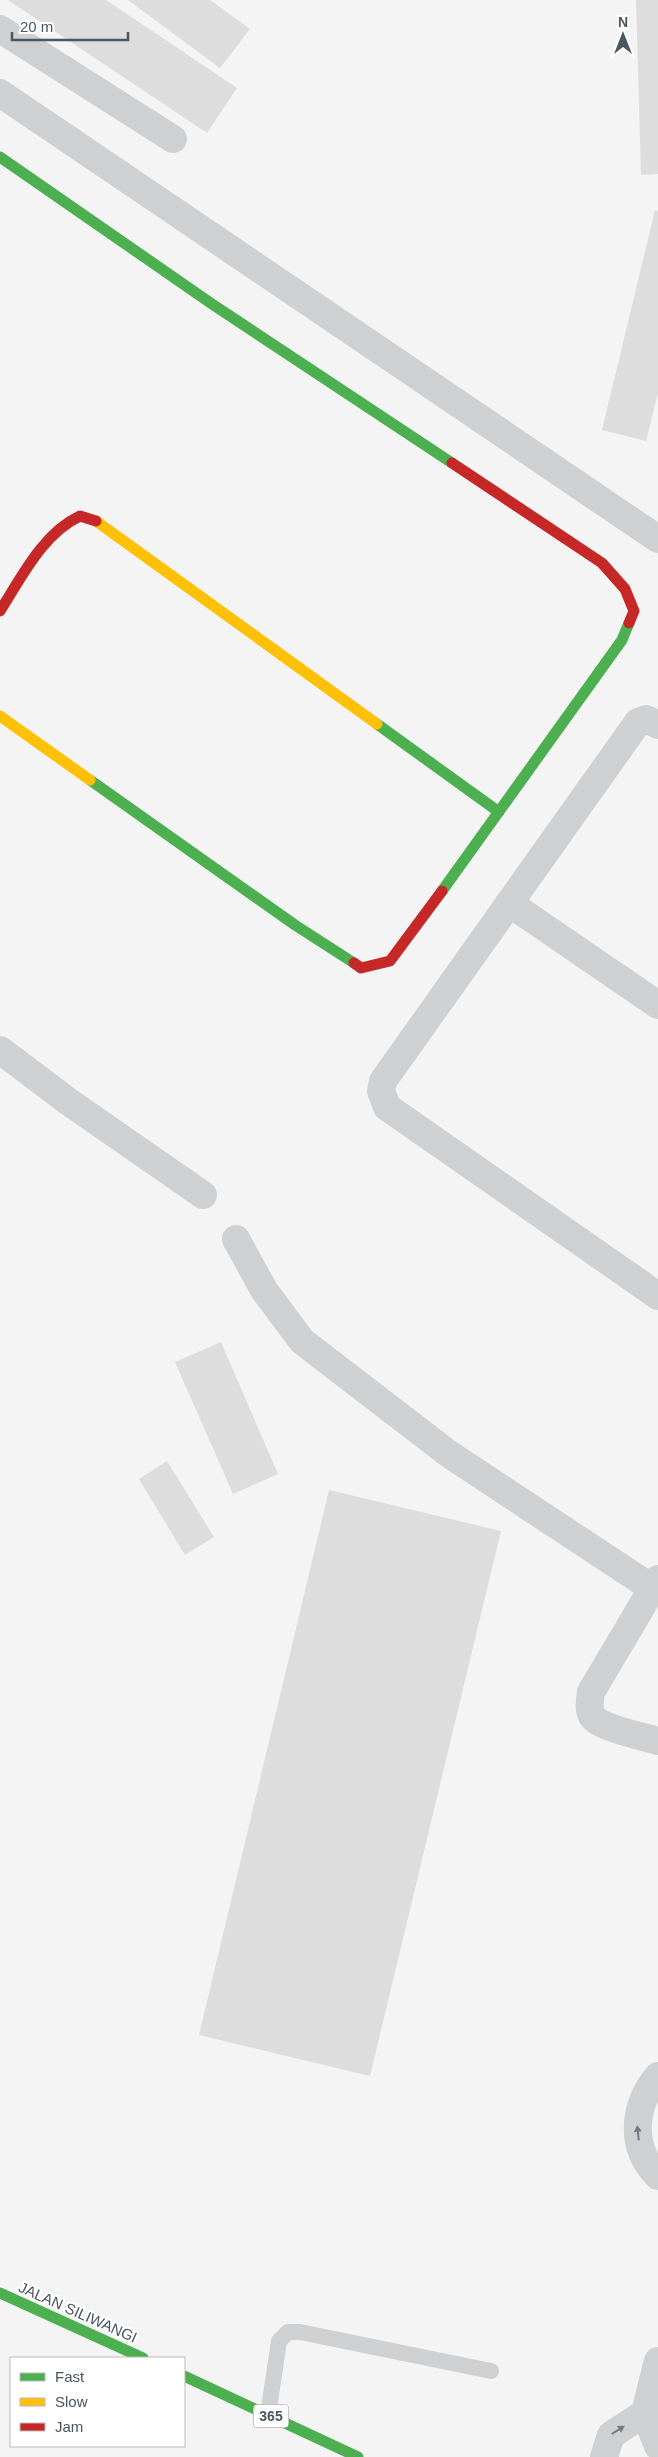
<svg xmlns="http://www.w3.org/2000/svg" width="658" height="2457" font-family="Helvetica,sans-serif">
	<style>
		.building { fill: #ddddde }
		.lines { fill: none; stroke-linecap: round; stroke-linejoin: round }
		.lane { stroke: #ced0d2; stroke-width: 16 }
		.street { stroke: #ced0d2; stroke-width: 28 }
		.fast { stroke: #4caf50; stroke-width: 11 }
		.slow { stroke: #ffc107; stroke-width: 11 }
		.jam { stroke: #c62828; stroke-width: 11 }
		.oneway { fill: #727b83 }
		.labels { text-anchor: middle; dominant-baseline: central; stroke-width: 4; stroke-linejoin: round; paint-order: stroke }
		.shield { fill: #fff; stroke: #808990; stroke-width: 1 }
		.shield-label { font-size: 14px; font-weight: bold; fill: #4a5661 }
		.street-label { font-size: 15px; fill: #4a5661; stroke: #fff }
	</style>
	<rect width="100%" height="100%" fill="#f4f4f4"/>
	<!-- building -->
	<path class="building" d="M8,0H106L237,88L207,133Z
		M128,0H210L250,29L220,68Z
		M636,0H658V174L641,175Z
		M655,210L658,211V393L646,441L602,430Z
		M221,1342L278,1474L233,1494L175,1362Z
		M167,1461L214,1537L185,1555L139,1479Z
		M329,1490L501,1531L370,2076L199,2035Z"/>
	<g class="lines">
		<!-- lane -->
		<path class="lane" d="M268,2415L279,2341L288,2332H300L491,2371"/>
		<!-- street -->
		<path class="street" d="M0,29L173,139
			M0,93L658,539
			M658,725L646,719L638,722L383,1081L381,1091L387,1107L658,1296
			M509,903L658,1005
			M0,1050L69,1102L203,1195
			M236,1239L264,1290L302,1341L449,1454L658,1592
			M658,1579L591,1692C590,1700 588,1708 592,1716C597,1727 645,1737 658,1741
			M658,2076C633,2106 629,2147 658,2176
			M658,2361L645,2413L658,2446
			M604,2457L611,2435L645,2413"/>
		<!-- fast -->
		<path class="fast" d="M0,157L212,304L452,463
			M377,724L499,812
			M90,780L295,925L354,963
			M442,891L622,640L629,623
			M0,2293L143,2358
			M184,2376L358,2457"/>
		<!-- slow -->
		<path class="slow" d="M96,521L377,724
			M0,716L90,780"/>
		<!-- jam -->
		<path class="jam" d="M452,463L602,563L625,589L634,611L629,623
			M0,611C21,578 43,533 80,516L96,521
			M354,963L361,968L390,961L442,891"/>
	</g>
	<!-- one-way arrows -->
	<defs><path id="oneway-solid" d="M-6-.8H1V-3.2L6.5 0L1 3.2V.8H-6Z" transform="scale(1.25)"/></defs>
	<g class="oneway">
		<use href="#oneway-solid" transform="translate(638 2133) rotate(-96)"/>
		<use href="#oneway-solid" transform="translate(618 2430) rotate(-32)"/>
	</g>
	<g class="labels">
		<!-- shield labels -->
		<rect class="shield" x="253.5" y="2404.5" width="35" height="23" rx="4"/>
		<g class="shield-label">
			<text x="271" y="2416">365</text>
		</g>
		<!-- street labels -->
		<g class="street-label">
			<text transform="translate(78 2312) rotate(24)">JALAN SILIWANGI</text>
		</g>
	</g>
	<!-- legend -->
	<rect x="10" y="2357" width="175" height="90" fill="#ffffff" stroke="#b7bbc0"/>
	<rect x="20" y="2373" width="25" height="8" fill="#4caf50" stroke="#b7bbc0"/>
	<text x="55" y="2382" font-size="15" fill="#4a5661">Fast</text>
	<rect x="20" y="2398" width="25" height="8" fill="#ffc107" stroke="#b7bbc0"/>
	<text x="55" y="2407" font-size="15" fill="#4a5661">Slow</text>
	<rect x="20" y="2423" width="25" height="8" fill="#c62828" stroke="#b7bbc0"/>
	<text x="55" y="2432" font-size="15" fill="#4a5661">Jam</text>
	<!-- north arrow -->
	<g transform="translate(623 35)" stroke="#ffffff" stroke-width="4" paint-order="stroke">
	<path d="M0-4L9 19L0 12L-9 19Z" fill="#4a5661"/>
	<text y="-8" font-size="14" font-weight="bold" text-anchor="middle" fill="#4a5661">N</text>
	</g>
	<!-- scale -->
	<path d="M12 32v8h116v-8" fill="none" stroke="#4a5661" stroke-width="2.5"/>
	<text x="20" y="32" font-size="15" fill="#4a5661" stroke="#ffffff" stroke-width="4" paint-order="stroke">20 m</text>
</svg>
